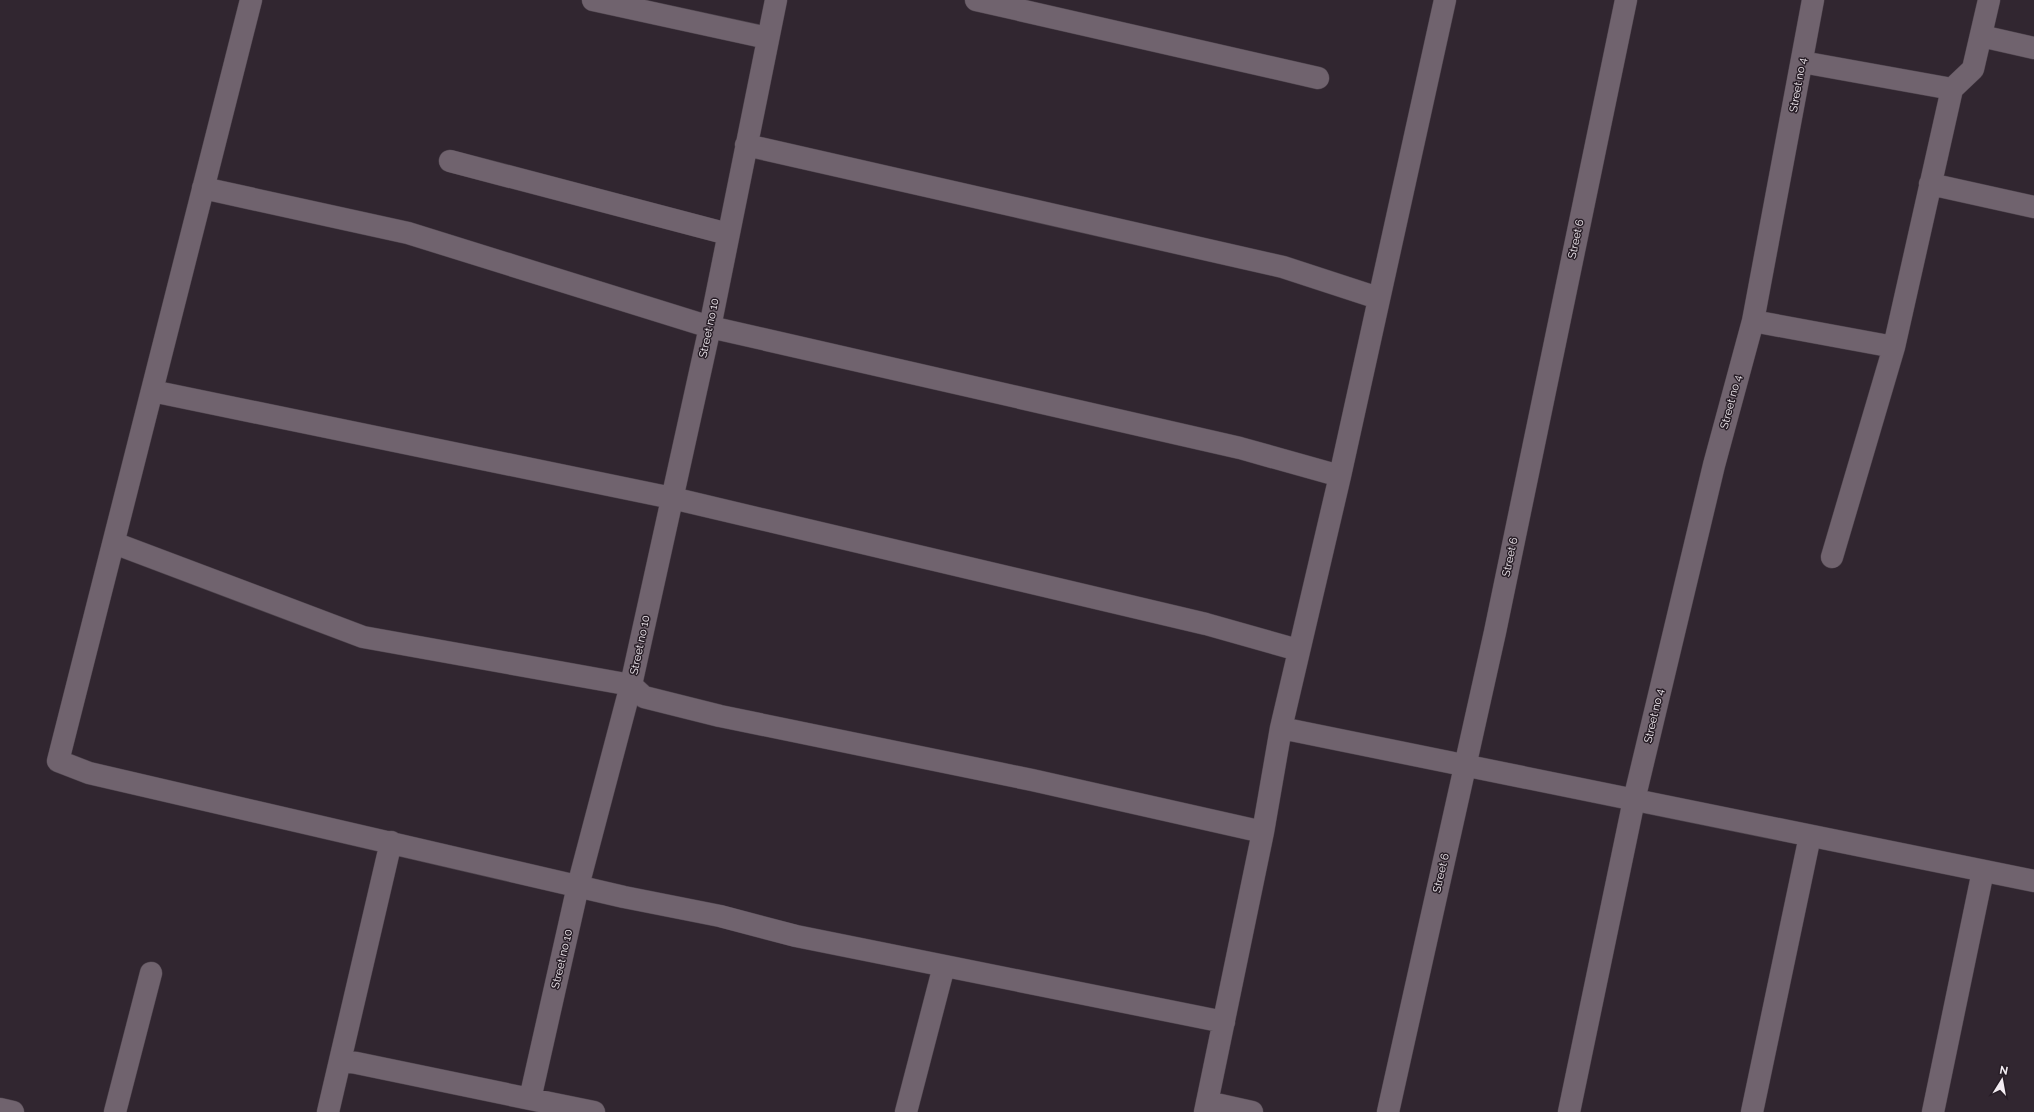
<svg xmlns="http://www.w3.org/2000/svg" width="2034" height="1112" font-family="Raleway,sans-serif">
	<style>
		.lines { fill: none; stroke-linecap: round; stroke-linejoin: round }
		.street-casing { stroke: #4e444d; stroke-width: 23 }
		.street { stroke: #70636e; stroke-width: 22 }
		.labels { text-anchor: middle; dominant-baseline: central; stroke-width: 3; stroke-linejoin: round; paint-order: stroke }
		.street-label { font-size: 11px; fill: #f4edf3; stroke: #271d26 }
	</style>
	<rect width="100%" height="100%" fill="#312630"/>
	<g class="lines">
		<!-- street casing -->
		<g class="street-casing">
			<path id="street" d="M251,0L58,761L89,773L624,897L720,916L796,936L1224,1022
				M593,0L768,38
				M976,0L1318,78
				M1981,36L2034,48
				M1802,62L1952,89L1973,69L1989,0
				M746,145L1283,267L1378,298
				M450,161L728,234
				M1930,184L2034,207
				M203,188L408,233L710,327L1240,448L1340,476
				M1753,321L1894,347L1952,89
				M152,391L672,498L1206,624L1298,650
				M114,543L363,637L631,685L644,697L720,716L1032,780L1263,832
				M1832,557L1894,347
				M1281,728L2034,881
				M342,1060L530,1099L578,886L631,685L710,327L776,0
				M530,1099L594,1112
				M1207,1102L1252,1112
				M0,1109L13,1112
				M115,1112L151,973
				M328,1112L391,842
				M906,1112L944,966
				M1205,1112L1263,832L1281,728L1340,476L1445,0
				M1388,1112L1495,632L1626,0
				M1569,1112L1634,800L1714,465L1753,321L1813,0
				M1752,1112L1810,836
				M1933,1112L1983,871"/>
		</g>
		<!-- street -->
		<use href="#street" class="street"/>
	</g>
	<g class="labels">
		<!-- street labels -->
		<g class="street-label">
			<text transform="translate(1798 85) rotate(-80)">Street no 4</text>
			<text transform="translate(1576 239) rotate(-78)">Street 6</text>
			<text transform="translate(709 328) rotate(-78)">Street no 10</text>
			<text transform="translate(1731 402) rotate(-75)">Street no 4</text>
			<text transform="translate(1510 557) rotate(-78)">Street 6</text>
			<text transform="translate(640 645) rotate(-78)">Street no 10</text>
			<text transform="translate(1654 716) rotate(-77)">Street no 4</text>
			<text transform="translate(1441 873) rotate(-77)">Street 6</text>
			<text transform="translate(562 959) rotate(-77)">Street no 10</text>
		</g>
	</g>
	<!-- north arrow -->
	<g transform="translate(2002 1080) rotate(11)" stroke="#271d26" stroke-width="3" paint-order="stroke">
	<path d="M0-3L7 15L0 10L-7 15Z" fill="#f4edf3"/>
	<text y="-6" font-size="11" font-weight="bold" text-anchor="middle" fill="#f4edf3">N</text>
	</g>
</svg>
